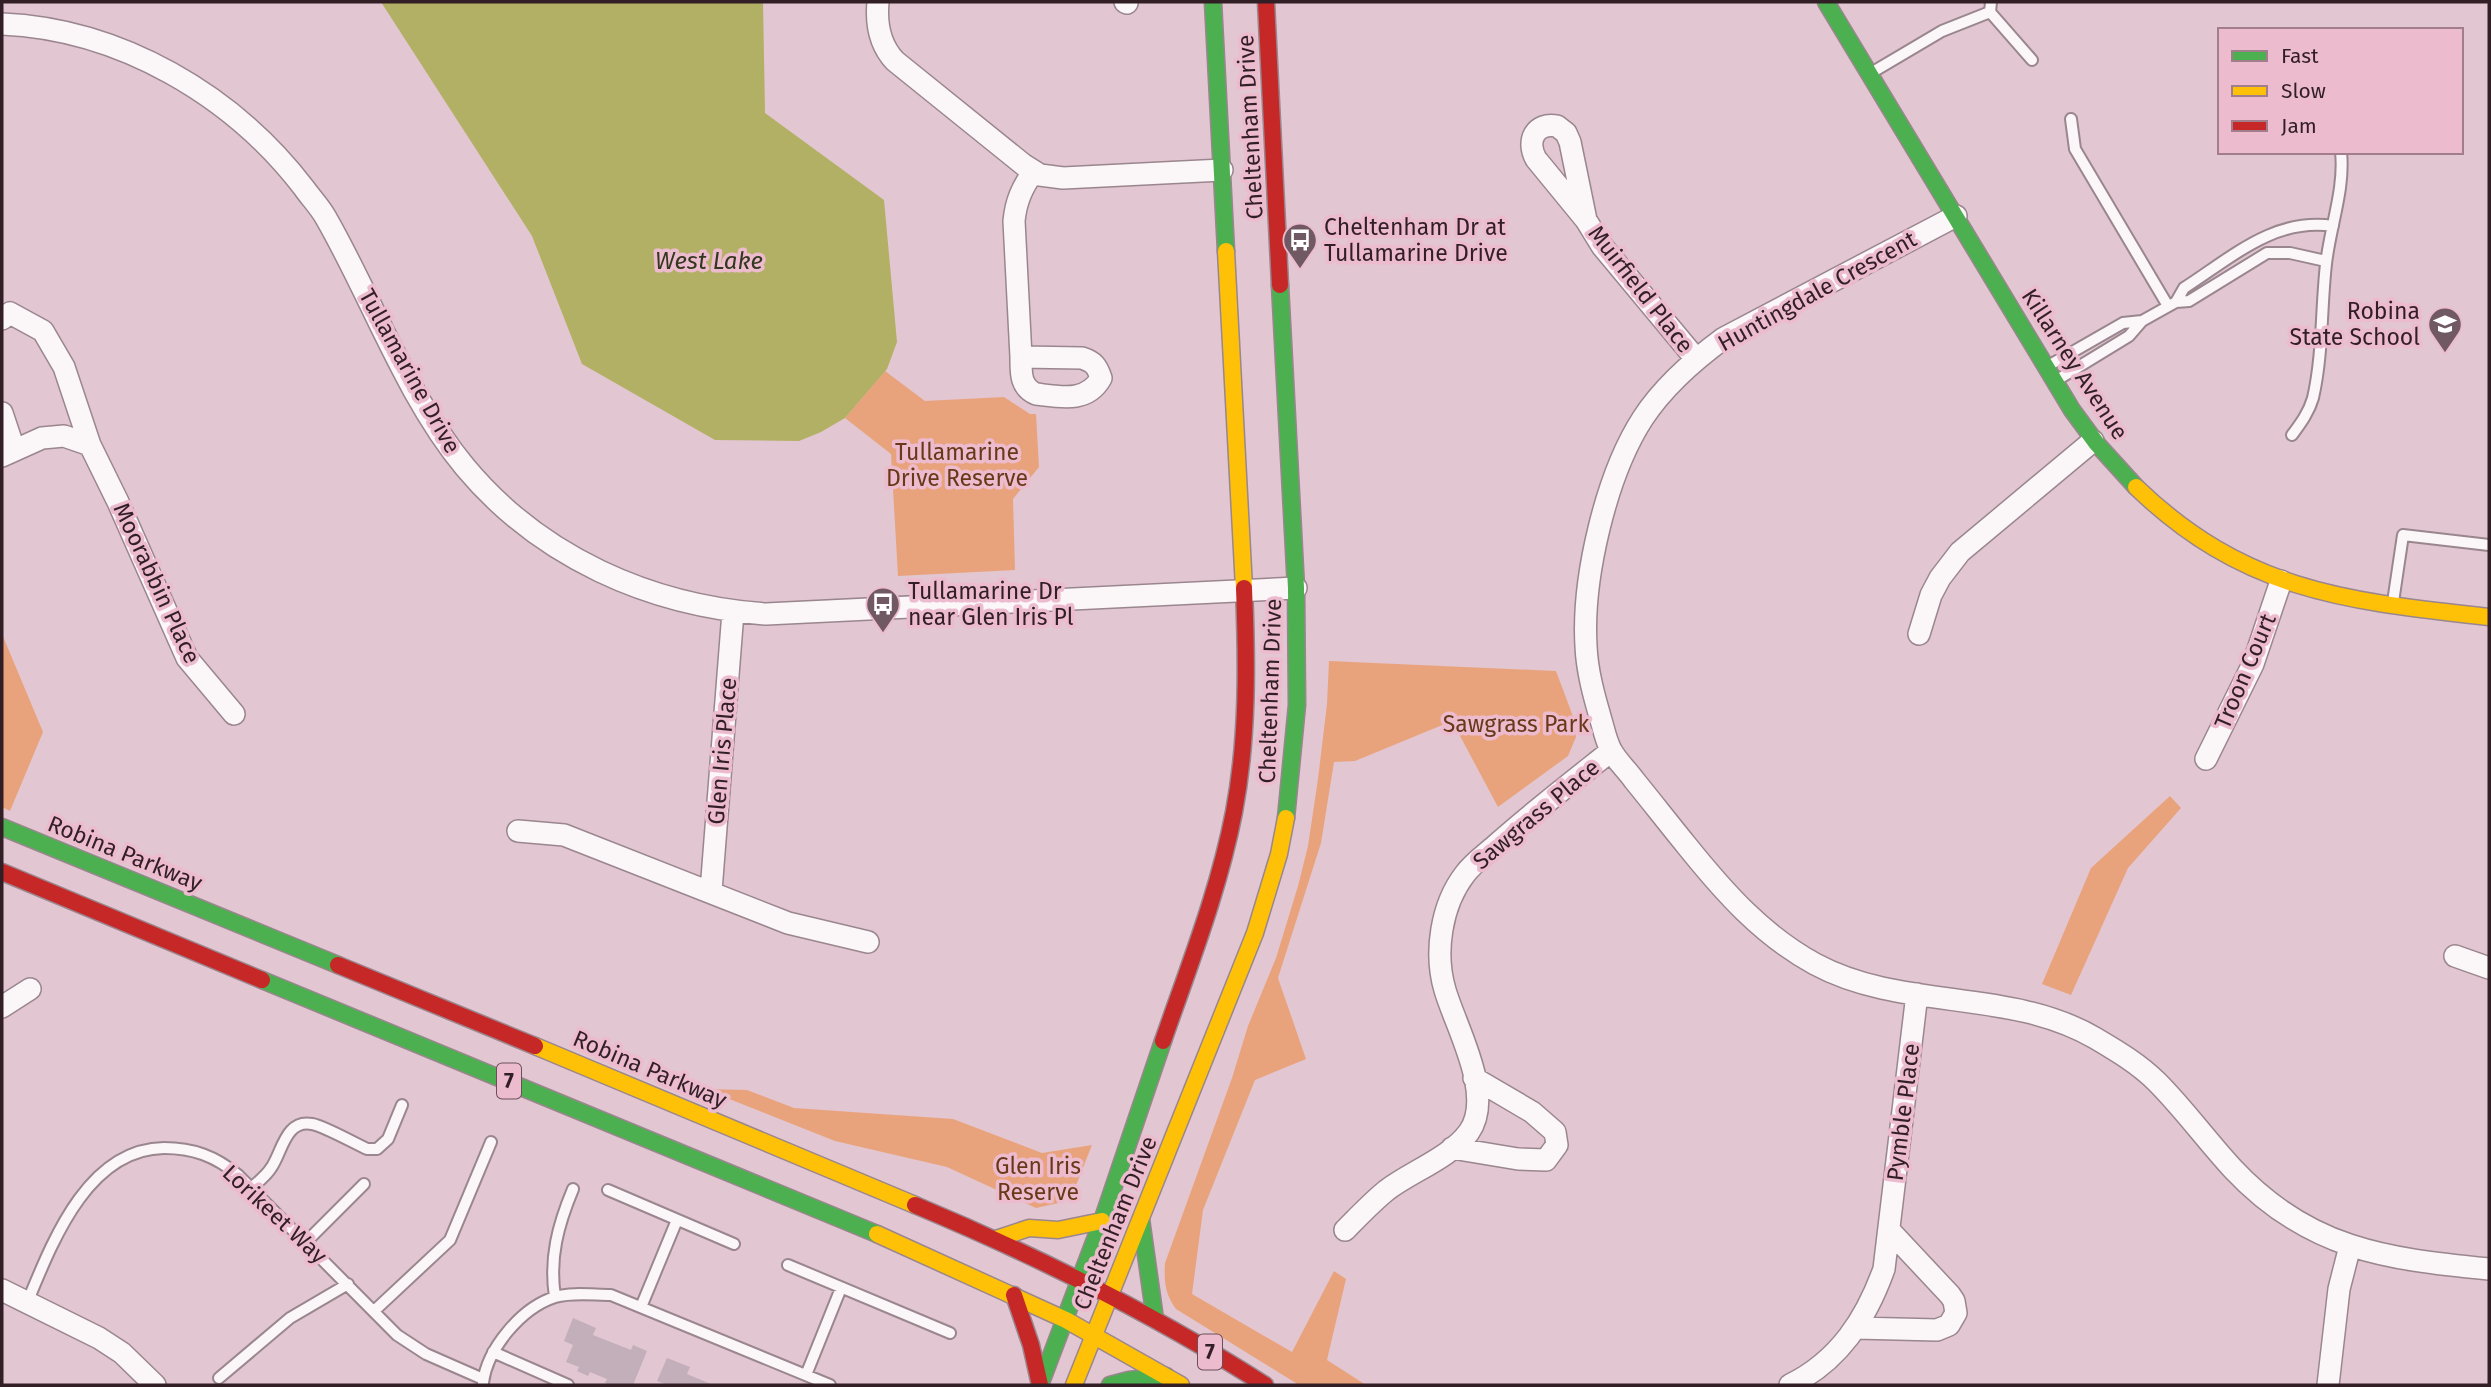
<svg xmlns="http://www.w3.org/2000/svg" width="2491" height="1387" font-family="'Fira Sans',sans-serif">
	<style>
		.green { fill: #e9a37c }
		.water { fill: #b2b064 }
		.building { fill: #c3afb9 }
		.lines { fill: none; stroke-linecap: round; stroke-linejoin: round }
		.lane-casing { stroke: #9a868e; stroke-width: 14 }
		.street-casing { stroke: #9a868e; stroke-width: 24 }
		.fast-casing { stroke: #9a868e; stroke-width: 19 }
		.slow-casing { stroke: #9a868e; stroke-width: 19 }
		.jam-casing { stroke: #9a868e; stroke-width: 19 }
		.lane { stroke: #fbf6f8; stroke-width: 10 }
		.street { stroke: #fbf6f8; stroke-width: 21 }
		.fast { stroke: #4caf50; stroke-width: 16 }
		.slow { stroke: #ffc107; stroke-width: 16 }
		.jam { stroke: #c62828; stroke-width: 16 }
		.labels { text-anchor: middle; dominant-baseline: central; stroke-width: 7; stroke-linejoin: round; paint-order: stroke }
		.shield { fill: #edbbce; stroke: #6a4e58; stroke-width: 2 }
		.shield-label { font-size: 21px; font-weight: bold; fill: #321f26 }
		.street-label { font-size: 23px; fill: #321f26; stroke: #edbbce }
		.poi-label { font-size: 23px; fill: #321f26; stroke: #edbbce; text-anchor: start }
		.park-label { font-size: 23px; fill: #673918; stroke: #edbbce }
		.water-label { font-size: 24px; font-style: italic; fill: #34371f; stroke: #edbbce }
	</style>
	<rect width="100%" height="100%" fill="#e2c6d1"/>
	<!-- green -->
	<path class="green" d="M885,371L925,401L1004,397L1030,414H1036L1039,467L1013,499L1015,570L898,576L891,454L845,418Z
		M2,634L43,732L10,811L2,807Z
		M1329,661L1556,671L1574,719L1576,737L1568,756L1498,807L1452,721L1355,761L1334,762L1321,843L1278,978L1306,1059L1255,1080L1203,1210L1192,1294L1292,1352L1334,1271L1346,1279L1327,1360L1366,1385H1299L1176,1309C1165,1294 1164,1282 1165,1263L1232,1078L1248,1026L1276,958L1298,886L1308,846L1318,779L1327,704Z
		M2170,796L2181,808L2128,868L2071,995L2042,984L2091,868Z
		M704,1089L747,1090L794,1108L953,1119L1042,1153L1092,1145L1073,1193L1063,1202L1036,1208L947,1167L835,1141Z"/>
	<!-- water -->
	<path class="water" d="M381,2H763L765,113L884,200L897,342L887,369L845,418L821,432L799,441L715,440L582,364L532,236Z"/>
	<!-- building -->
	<path class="building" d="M573,1318L596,1328L593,1335L631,1350L633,1345L647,1351L633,1385H610L605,1383L607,1379L590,1372L588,1376L577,1371L579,1367L566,1362L573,1345L564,1341Z
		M667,1358L690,1367L687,1374L713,1385H668L657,1381Z"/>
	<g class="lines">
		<!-- lane casing -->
		<g class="lane-casing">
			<path id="lane" d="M1991,2L1990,12L2032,60
				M1871,73L1942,31L1990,12
				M2071,119L2075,149L2168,306
				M2176,302L2184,288C2231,258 2274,217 2333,226
				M2048,366L2123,323L2142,321
				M2057,380L2129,336L2142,321L2176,302L2189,301L2267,253H2290L2326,261
				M2292,435C2301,423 2309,412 2313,398C2323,354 2321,308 2326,264C2330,227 2345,189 2341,152
				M2393,602L2403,535L2489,545
				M251,1188C258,1182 266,1176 271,1168C282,1153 285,1119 312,1124C324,1126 354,1143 367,1149H377L388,1139L402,1105
				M608,1190L734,1244
				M306,1242L364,1184
				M788,1265L950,1333
				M555,1297C549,1258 558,1225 573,1189
				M27,1303C52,1243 87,1149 164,1148C193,1148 215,1156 238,1175L397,1335L426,1354L483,1379
				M641,1307L677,1220
				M374,1311L450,1240L491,1142
				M493,1352L568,1385
				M806,1375L841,1288
				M219,1378L290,1318L348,1284
				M483,1383C487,1349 521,1308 555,1297C572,1292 593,1295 611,1295L830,1385"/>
		</g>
		<!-- street casing -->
		<g class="street-casing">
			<path id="street" d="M878,2C876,23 880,45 895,61L1024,165L1040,175L1063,178L1222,170
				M1125,2L1127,3
				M2,24C120,29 233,95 304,188C311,198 320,207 326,218C372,298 406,396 465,467C540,557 650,606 766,614L1296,588
				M1956,216L1724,338C1694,360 1664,386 1643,418C1606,475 1582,578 1586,646C1587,671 1594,696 1601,720C1604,730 1606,741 1611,750C1616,760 1627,770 1634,780C1652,802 1669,824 1687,846C1724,892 1762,935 1815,964C1902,1011 2009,988 2095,1038C2117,1051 2139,1064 2157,1082C2184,1109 2207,1141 2233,1169C2308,1249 2385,1259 2489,1269
				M1586,220L1570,142L1566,133L1557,126C1535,122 1526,141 1536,159L1586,220L1602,246L1696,359
				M2,319L10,313L43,331L64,367L90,445
				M1021,357C1021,373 1020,387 1036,394C1061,397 1087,403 1101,378C1097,366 1094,362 1082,358L1021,357L1014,221C1016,201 1022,188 1033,172
				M2,413L14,449
				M2,456L42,438L64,436L90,445L118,502L187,658L234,714
				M1919,634L1931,595L1940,578L1960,552L2093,441
				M2206,759L2253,664L2281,581
				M518,831L564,835L788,923L868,942
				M711,891L733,612
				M2455,956L2489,968
				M2,1007L30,989
				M1452,1148L1518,1159L1546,1160L1557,1145L1555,1132L1532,1112L1474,1078
				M1345,1230C1358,1217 1372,1202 1387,1190C1412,1171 1450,1158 1469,1132C1495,1095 1456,1028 1445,990C1434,953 1441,905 1465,874C1473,863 1486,854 1496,845C1533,812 1572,782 1611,751
				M2,1290L99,1338L122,1353L155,1385
				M1856,1328L1937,1330L1949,1325L1956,1313L1954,1301L1950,1295L1890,1231
				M1790,1385C1839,1361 1866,1319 1884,1269L1917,994
				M2328,1385L2339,1289L2350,1246"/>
		</g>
		<!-- fast casing -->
		<g class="fast-casing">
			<path id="fast" d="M1213,2L1226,251
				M1826,2L2072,410L2097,444L2136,487
				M1280,285L1296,588L1297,705L1286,818
				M2,827L338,965
				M262,980L877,1234
				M1141,1219L1155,1319
				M1040,1385L1102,1221L1163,1041
				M1110,1385L1129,1380L1166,1376"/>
		</g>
		<!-- slow casing -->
		<g class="slow-casing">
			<path id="slow" d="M1226,251L1244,588
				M2136,487C2245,592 2347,601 2489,617
				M535,1046L915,1205
				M877,1234L1066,1320L1181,1385
				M996,1239L1029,1228L1058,1230L1102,1221
				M1074,1385L1255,933L1279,854L1286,818"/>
		</g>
		<!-- jam casing -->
		<g class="jam-casing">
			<path id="jam" d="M1266,2L1280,285
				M2,872L262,980
				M338,965L535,1046
				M1163,1041C1189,966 1219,890 1234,812C1248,738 1247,663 1244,588
				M915,1205C1037,1256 1154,1314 1265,1385
				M1014,1295L1031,1345L1040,1385"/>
		</g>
		<!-- lane -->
		<use href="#lane" class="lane"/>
		<!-- street -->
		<use href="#street" class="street"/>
		<!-- fast -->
		<use href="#fast" class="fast"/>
		<!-- slow -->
		<use href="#slow" class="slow"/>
		<!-- jam -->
		<use href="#jam" class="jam"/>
	</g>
	<!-- icons -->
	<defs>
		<g id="bus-pin" transform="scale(1.75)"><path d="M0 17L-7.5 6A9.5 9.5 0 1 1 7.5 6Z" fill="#705962" stroke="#edbbce"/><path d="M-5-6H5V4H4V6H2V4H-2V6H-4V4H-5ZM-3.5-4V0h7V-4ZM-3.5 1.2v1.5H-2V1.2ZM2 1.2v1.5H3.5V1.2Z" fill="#fff"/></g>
		<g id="school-pin" transform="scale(1.75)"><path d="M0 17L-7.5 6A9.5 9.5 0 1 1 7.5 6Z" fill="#705962" stroke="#edbbce"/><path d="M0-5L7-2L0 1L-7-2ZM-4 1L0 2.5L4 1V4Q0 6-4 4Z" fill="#fff"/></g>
	</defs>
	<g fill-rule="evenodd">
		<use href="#bus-pin" x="1300" y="240"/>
		<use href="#school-pin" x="2445" y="324"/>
		<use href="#bus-pin" x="883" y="604"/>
	</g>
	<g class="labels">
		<!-- shield labels -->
		<g class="shield">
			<rect x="497" y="1063.5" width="24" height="35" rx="5"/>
			<rect x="1198" y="1334.5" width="24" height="35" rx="5"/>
		</g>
		<g class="shield-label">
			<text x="509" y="1081">7</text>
			<text x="1210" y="1352">7</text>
		</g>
		<!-- street labels -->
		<g class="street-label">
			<text transform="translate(1250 127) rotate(-93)">Cheltenham Drive</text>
			<text transform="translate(1641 289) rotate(52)">Muirfield Place</text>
			<text transform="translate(1817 291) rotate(-29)">Huntingdale Crescent</text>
			<text transform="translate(2075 364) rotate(57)">Killarney Avenue</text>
			<text transform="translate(410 371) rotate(61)">Tullamarine Drive</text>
			<text transform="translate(157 583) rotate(65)">Moorabbin Place</text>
			<text transform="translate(2245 671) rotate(-67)">Troon Court</text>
			<text transform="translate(1270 691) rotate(-88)">Cheltenham Drive</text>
			<text transform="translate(722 751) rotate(-85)">Glen Iris Place</text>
			<text transform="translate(1536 814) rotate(-40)">Sawgrass Place</text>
			<text transform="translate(125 853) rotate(22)">Robina Parkway</text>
			<text transform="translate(650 1069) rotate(23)">Robina Parkway</text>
			<text transform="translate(1903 1112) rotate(-83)">Pymble Place</text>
			<text transform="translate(275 1214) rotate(43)">Lorikeet Way</text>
			<text transform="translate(1115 1223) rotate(-68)">Cheltenham Drive</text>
		</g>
		<!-- poi labels -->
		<g class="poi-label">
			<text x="1324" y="227">Cheltenham Dr at<tspan x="1324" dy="26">Tullamarine Drive</tspan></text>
			<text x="2420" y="311" text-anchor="end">Robina<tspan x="2420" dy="26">State School</tspan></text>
			<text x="908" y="591">Tullamarine Dr<tspan x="908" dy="26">near Glen Iris Pl</tspan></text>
		</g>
		<!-- park labels -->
		<g class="park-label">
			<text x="957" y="452">Tullamarine<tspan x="957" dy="26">Drive Reserve</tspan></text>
			<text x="1516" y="724">Sawgrass Park</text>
			<text x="1038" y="1166">Glen Iris<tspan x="1038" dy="26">Reserve</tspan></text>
		</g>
		<!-- water labels -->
		<g class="water-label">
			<text x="709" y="261">West Lake</text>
		</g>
	</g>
	<!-- border -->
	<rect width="2491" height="1387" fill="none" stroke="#321f26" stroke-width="7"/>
	<!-- legend -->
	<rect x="2218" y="28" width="245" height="126" fill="#edbbce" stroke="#a27d8b" stroke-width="2"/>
	<rect x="2232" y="51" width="35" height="10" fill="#4caf50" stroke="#a27d8b" stroke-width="2"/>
	<text x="2281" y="63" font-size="21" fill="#321f26">Fast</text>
	<rect x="2232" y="86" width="35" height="10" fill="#ffc107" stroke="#a27d8b" stroke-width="2"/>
	<text x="2281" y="98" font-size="21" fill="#321f26">Slow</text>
	<rect x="2232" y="121" width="35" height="10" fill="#c62828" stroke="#a27d8b" stroke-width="2"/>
	<text x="2281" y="133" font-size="21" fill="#321f26">Jam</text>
</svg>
